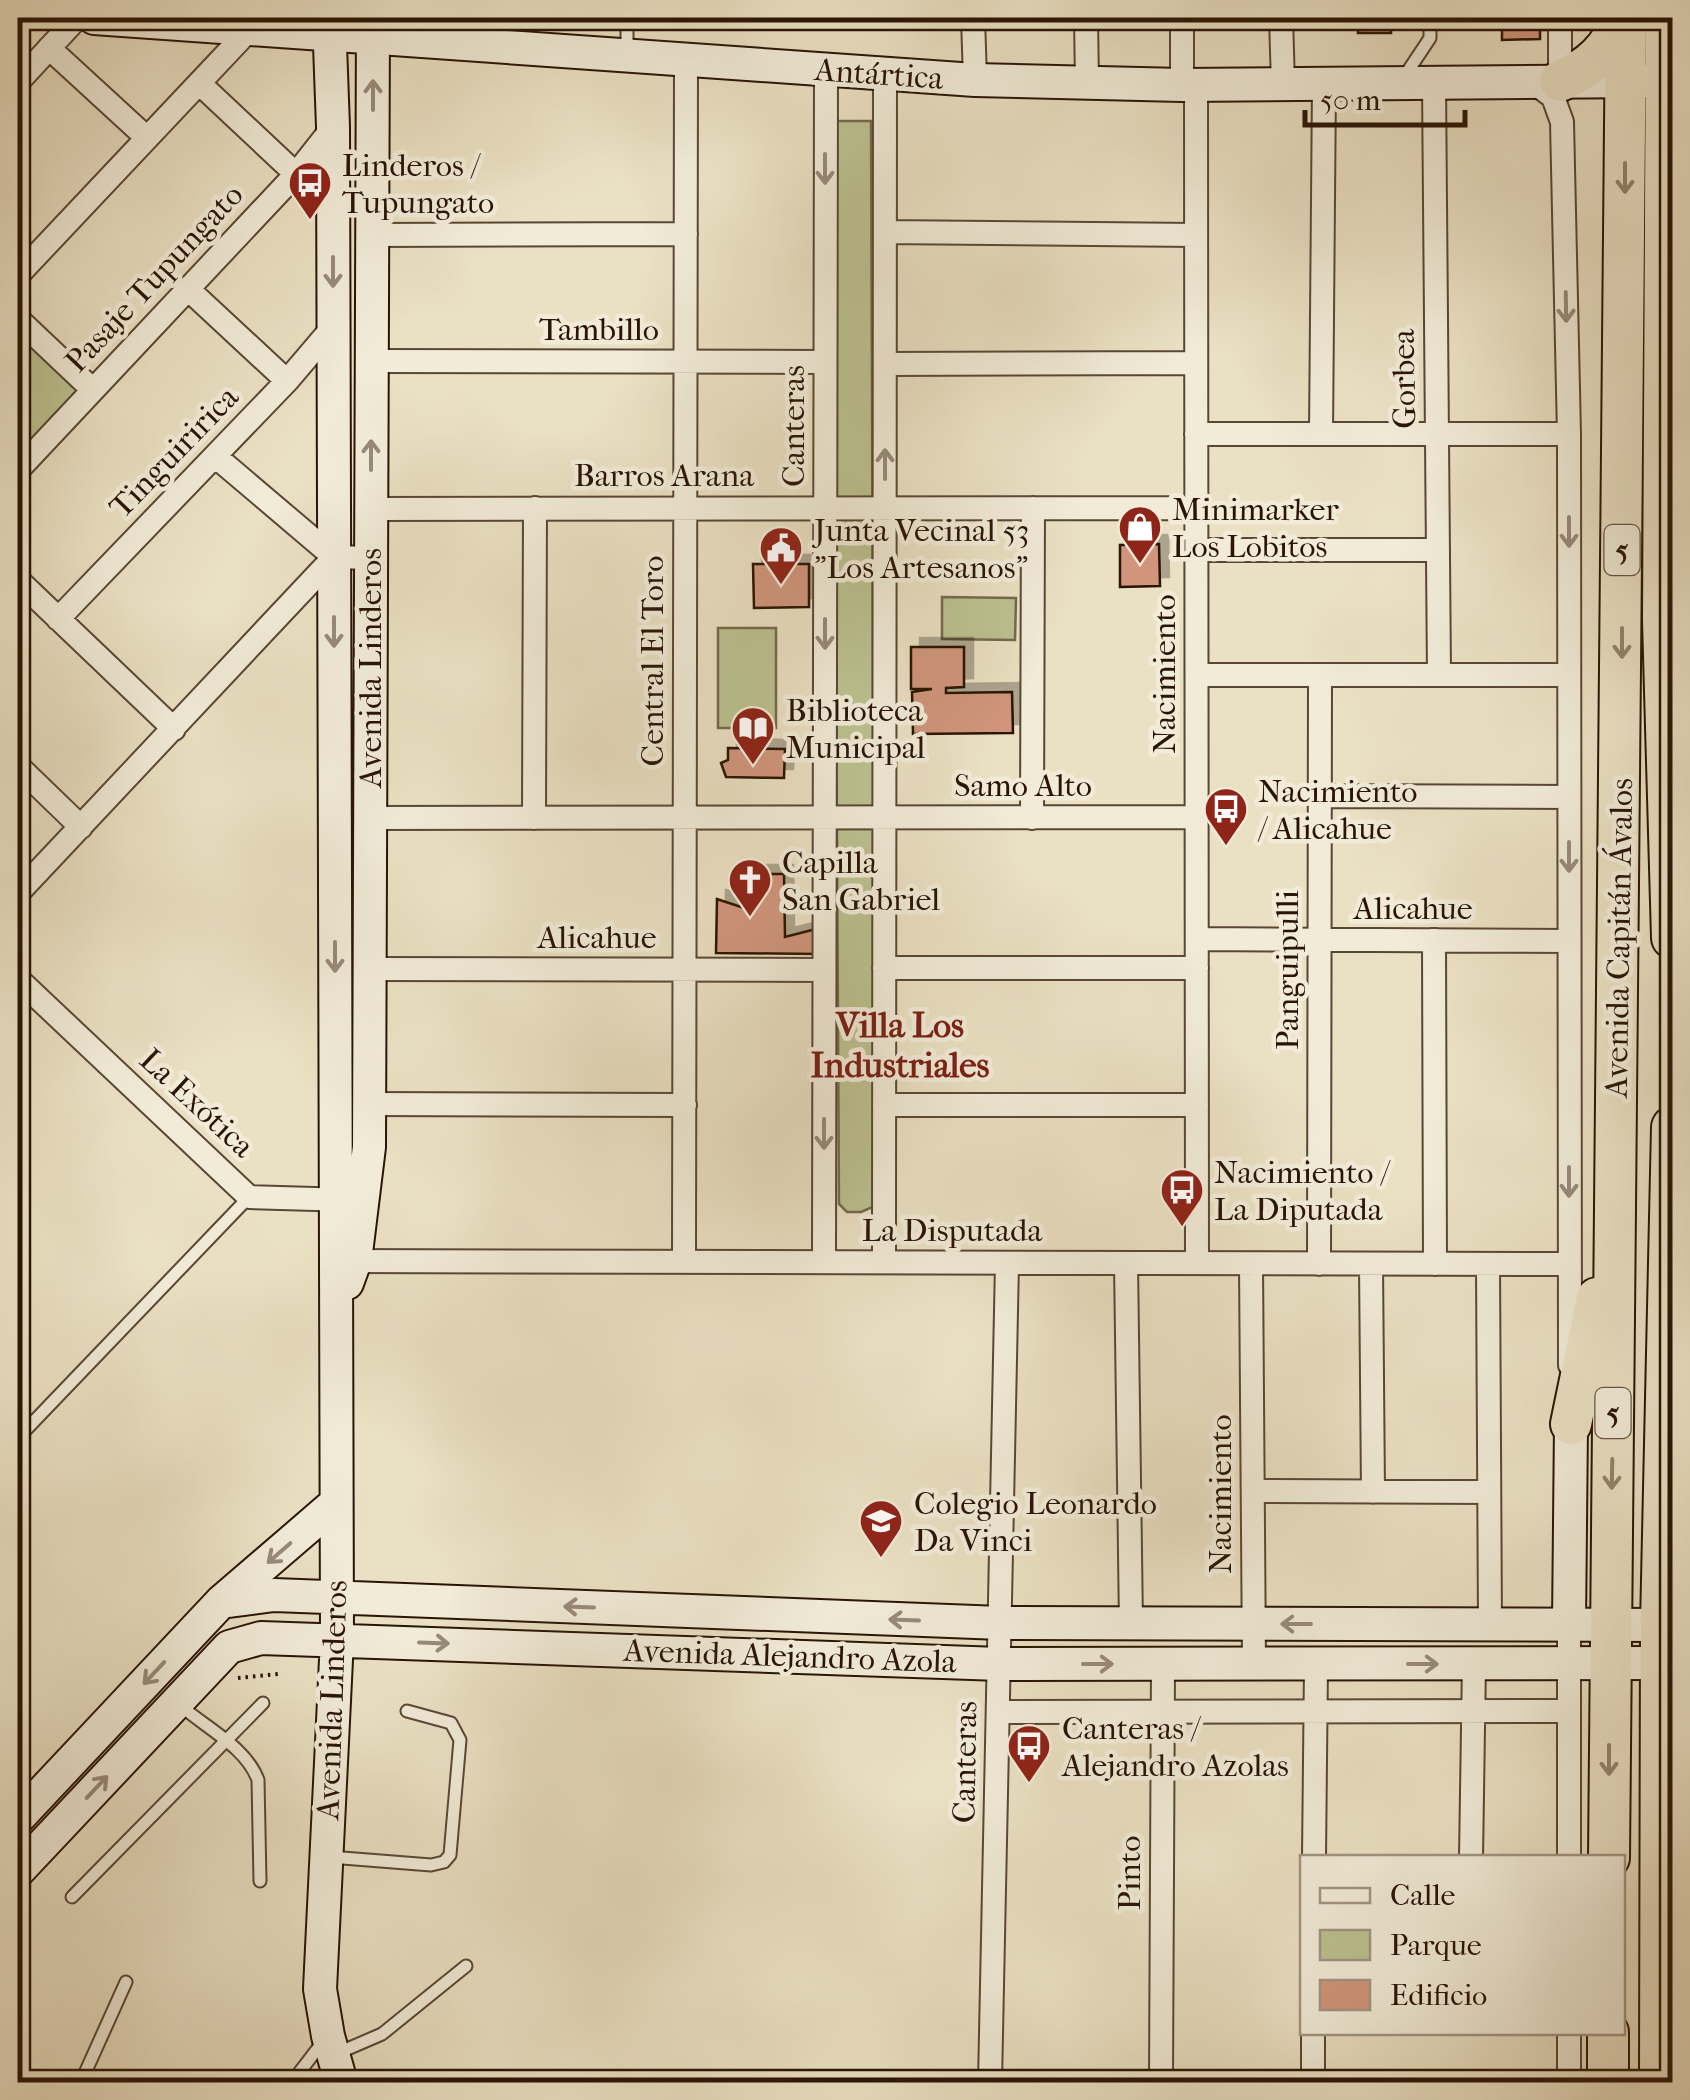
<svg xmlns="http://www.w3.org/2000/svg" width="1690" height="2100" font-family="'IM FELL French Canon',serif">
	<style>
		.green { fill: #bcc190; stroke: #726a4b; stroke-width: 2.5 }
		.building { fill: #d0957b; stroke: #291406; stroke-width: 2.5; filter: url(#shadow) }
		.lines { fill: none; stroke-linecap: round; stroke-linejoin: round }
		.lane-casing { stroke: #594735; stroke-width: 15 }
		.street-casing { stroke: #594735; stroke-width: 26 }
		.secondary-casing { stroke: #291406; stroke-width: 36 }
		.highway-casing { stroke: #291406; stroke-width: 44 }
		.path { stroke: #291406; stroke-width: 4; stroke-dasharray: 2.5 5; stroke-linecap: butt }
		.lane { stroke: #f1ebd8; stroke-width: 11 }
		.street { stroke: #f1ebd8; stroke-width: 22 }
		.secondary { stroke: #f1ebd8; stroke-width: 32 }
		.highway { stroke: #eae0c3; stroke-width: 40 }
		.oneway { stroke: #978a7a }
		.oneway2 { stroke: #93846e }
		.labels { text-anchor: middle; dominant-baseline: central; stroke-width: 9; stroke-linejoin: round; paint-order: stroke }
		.shield { fill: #f1ebd8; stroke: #655445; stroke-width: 2.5 }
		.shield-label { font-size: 30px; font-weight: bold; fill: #291406 }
		.street-label { font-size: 32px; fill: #291406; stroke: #f1ebd8 }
		.poi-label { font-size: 32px; fill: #291406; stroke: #f1ebd8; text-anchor: start }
		.neighbourhood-label { font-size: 35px; font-weight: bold; fill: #7a1f14; stroke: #f1ebd8 }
	</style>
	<defs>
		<filter id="shadow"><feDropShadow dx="9" dy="-9" stdDeviation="0" flood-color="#0004"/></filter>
	</defs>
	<rect width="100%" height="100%" fill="#eae0c3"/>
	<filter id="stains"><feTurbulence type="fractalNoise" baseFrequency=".002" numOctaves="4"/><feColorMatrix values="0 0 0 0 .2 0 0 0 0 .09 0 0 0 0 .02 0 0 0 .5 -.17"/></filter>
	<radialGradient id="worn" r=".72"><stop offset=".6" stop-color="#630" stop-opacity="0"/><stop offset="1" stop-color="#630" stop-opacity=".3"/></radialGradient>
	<!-- green -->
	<path class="green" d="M833,121H871L875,1206L861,1212H847L839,1204Z
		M18,326L83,388L18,458Z
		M942,597L1016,598L1015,640L942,639Z
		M718,628H776V728H718Z"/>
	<!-- building -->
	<path class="building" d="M1358,18H1391V33H1358Z
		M1502,18H1540V39L1502,40Z
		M1159,544L1160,586L1120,587V545Z
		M753,564H809V607L754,608Z
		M911,647H964V687L946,688V693L1012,692L1013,733L913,734L912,692L932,689H911Z
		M728,748L785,749L784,778L726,777L721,763L728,760Z
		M741,874H784L785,937L820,928L819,954L716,953L717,899L741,907Z"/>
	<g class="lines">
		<!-- lane casing -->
		<g class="lane-casing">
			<path id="lane" d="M484,18L485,42
				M627,53V18
				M1402,80L1430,38V18
				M18,1438L249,1197
				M180,1705C206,1728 246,1747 258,1780L260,1881
				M330,1857L431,1865L444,1862L450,1855L460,1740L451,1723L407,1711
				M72,1897L263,1703
				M338,2053L382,2034L466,1966
				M81,2082L126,1982
				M292,2082L325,2039"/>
		</g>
		<!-- street casing -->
		<g class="street-casing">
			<path id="street" d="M973,18L975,80
				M1086,18L1087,83
				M1182,18V85
				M1281,18L1283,84
				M49,48L147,138
				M1560,81V18
				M18,82L77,18
				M1533,82L1553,97L1562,122L1569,434L1570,1365
				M199,83L296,174
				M1434,83L1439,675
				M1196,85L1197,1263
				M885,232L1196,235
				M372,235L686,234
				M18,275L250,29
				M188,289L287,381
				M18,319L93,390
				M372,361L825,362
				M885,364L1196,363
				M1196,434H1569
				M1321,434L1324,83
				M215,456L334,557
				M18,470L296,174L333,127
				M371,509L1197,508
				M1197,550H1438
				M18,580L174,729
				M58,619L287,381L333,327
				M1197,675H1569
				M18,766L81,827
				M1320,796L1568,797
				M370,818L1197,817
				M534,818L535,508
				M1032,818L1033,508
				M18,893L334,557L371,558
				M1197,939L1569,941
				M1434,940L1435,1264
				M884,968H1197
				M369,969L824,970
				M18,979L249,1197L350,1200
				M369,1104L685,1105
				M884,1105H1197
				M342,1261L1569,1264
				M684,1261L686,61
				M824,1262L826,71
				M884,1262L885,75
				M1126,1263L1131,1624
				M1251,1264L1254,1664
				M1319,1264L1320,676
				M1371,1264L1373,1492
				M1488,1264L1490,1625
				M1253,1491L1489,1492
				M1569,1625V1858
				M999,1712L1569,1711
				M1314,1858L1316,1664
				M1471,1858L1474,1663
				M990,2082L1007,1263
				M1161,2082L1163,1664
				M1313,2082V2032
				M1569,2082V2032"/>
		</g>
		<!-- secondary casing -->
		<g class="secondary-casing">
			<path id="secondary" d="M94,18L975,80L1182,85L1647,81
				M329,18L333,127L337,1639L320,1989L328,2036L341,2082
				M347,1283L355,1261L369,1147L373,19
				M221,1602L274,1595L1001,1623L1661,1625
				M1569,1625L1571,1424
				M18,1818L221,1602L336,1503
				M18,1871L229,1647L261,1638L1000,1664L1661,1663"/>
		</g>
		<!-- highway casing -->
		<g class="highway-casing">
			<path id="highway" d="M1666,18L1663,620L1672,938
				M1560,81C1590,68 1611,49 1622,18
				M1571,1424L1597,1298
				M1609,1858L1626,18
				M1608,2082V2032
				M1660,2082L1661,1625L1672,1127"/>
		</g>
		<!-- path -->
		<path class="path" d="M238,1678L278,1674"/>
		<!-- lane -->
		<use href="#lane" class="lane"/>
		<!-- street -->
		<use href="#street" class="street"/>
		<!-- secondary -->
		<use href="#secondary" class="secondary"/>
		<!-- highway -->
		<use href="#highway" class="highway"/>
	</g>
	<!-- one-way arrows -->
	<defs><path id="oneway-shaft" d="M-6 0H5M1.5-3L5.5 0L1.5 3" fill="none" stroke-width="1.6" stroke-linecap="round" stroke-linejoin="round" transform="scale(2.5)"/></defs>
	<g class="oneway">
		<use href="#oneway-shaft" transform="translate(373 95) rotate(-90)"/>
		<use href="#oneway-shaft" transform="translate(825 169) rotate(90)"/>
		<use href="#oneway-shaft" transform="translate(333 272) rotate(90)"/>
		<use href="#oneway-shaft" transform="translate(1566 307) rotate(89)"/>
		<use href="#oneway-shaft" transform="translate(371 455) rotate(-90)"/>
		<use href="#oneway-shaft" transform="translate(885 464) rotate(-90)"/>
		<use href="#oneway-shaft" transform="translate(1569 532) rotate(90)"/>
		<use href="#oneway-shaft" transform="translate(334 632) rotate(90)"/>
		<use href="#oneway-shaft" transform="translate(825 634) rotate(90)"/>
		<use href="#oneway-shaft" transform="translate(1569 857) rotate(90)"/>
		<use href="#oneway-shaft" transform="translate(335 957) rotate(90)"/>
		<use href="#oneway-shaft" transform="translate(824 1134) rotate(90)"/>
		<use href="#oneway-shaft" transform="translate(1569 1182) rotate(90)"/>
		<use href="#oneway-shaft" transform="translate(279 1553) rotate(139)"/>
		<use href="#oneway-shaft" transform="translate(579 1607) rotate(-178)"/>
		<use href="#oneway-shaft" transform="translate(904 1620) rotate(-178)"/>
		<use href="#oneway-shaft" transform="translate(1296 1624) rotate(-180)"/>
		<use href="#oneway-shaft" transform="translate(434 1643) rotate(2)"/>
		<use href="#oneway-shaft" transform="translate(1098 1664)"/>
		<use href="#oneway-shaft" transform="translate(1423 1664)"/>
		<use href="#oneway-shaft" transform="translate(154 1673) rotate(133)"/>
		<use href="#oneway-shaft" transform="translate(97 1787) rotate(-47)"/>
	</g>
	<g class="oneway2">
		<use href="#oneway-shaft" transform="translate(1625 178) rotate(90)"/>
		<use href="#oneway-shaft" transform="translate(1622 643) rotate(90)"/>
		<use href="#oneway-shaft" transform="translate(1612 1474) rotate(91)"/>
		<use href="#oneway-shaft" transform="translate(1609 1760) rotate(90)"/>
	</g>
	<!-- icons -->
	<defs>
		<g id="bus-pin" transform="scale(2.25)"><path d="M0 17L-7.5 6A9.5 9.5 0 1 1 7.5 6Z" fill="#8f2418" stroke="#f1ebd8"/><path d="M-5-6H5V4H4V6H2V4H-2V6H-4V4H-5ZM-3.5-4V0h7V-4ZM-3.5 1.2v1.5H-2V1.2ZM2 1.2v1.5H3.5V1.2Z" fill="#fff"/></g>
		<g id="shop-pin" transform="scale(2.25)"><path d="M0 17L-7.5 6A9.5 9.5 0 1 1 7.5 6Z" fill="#8f2418" stroke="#f1ebd8"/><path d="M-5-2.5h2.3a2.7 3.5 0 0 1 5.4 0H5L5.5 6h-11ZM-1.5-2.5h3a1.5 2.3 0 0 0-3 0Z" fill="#fff"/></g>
		<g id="civic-pin" transform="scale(2.25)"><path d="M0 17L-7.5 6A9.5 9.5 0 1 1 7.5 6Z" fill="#8f2418" stroke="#f1ebd8"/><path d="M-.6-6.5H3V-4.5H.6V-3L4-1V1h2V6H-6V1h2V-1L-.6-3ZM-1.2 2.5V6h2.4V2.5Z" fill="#fff"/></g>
		<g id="library-pin" transform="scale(2.25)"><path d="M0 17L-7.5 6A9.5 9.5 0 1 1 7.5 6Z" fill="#8f2418" stroke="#f1ebd8"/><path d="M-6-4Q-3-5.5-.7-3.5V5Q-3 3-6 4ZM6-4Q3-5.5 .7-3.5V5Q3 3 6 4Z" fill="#fff"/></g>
		<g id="church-pin" transform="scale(2.25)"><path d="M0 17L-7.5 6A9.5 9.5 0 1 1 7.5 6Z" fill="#8f2418" stroke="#f1ebd8"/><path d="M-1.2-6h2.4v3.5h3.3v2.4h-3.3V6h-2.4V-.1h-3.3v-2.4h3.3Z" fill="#fff"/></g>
		<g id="school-pin" transform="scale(2.25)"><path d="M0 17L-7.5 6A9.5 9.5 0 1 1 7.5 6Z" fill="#8f2418" stroke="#f1ebd8"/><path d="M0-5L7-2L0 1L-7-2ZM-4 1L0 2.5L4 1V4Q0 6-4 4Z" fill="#fff"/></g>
	</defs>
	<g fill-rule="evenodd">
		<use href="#bus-pin" x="310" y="183"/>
		<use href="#shop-pin" x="1140" y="527"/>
		<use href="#civic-pin" x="781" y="548"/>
		<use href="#library-pin" x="753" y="728"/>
		<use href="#bus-pin" x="1226" y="809"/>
		<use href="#church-pin" x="750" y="880"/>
		<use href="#bus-pin" x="1182" y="1190"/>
		<use href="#school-pin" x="881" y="1521"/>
		<use href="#bus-pin" x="1029" y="1746"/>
	</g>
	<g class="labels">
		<!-- shield labels -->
		<g class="shield">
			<rect x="1604.5" y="525" width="35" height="50" rx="8"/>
			<rect x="1595.5" y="1388" width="35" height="50" rx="8"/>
		</g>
		<g class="shield-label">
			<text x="1622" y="550">5</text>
			<text x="1613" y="1413">5</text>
		</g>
		<!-- street labels -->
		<g class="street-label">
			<text transform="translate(879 74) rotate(4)">Antártica</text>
			<text transform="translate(154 278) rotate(-47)">Pasaje Tupungato</text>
			<text x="599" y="329">Tambillo</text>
			<text transform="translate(1404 379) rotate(-91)">Gorbea</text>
			<text transform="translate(793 426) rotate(-90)">Canteras</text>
			<text transform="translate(174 452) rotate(-46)">Tinguiririca</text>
			<text x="664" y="475">Barros Arana</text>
			<text transform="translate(652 661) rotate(-90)">Central El Toro</text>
			<text transform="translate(370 668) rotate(-90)">Avenida Linderos</text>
			<text transform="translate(1164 674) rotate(-90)">Nacimiento</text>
			<text x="1023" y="785">Samo Alto</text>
			<text x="1413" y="908">Alicahue</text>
			<text x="597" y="937">Alicahue</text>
			<text transform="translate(1619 938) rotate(-89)">Avenida Capitán Ávalos</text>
			<text transform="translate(1287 970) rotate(-90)">Panguipulli</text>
			<text transform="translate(197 1103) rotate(43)">La Exótica</text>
			<text x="952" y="1230">La Disputada</text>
			<text transform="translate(1220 1494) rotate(-90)">Nacimiento</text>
			<text transform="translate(790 1656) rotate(2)">Avenida Alejandro Azola</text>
			<text transform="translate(332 1700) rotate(-88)">Avenida Linderos</text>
			<text transform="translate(965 1762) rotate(-89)">Canteras</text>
			<text transform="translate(1129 1873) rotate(-90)">Pinto</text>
		</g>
		<!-- poi labels -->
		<g class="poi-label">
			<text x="342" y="165">Linderos /<tspan x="342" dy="37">Tupungato</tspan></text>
			<text x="1172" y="509">Minimarker<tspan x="1172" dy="37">Los Lobitos</tspan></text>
			<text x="814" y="530">Junta Vecinal 53<tspan x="814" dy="37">"Los Artesanos"</tspan></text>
			<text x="786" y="710">Biblioteca<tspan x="786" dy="37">Municipal</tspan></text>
			<text x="1258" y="791">Nacimiento<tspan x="1258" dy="37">/ Alicahue</tspan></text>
			<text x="782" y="862">Capilla<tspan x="782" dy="37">San Gabriel</tspan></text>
			<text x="1214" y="1172">Nacimiento /<tspan x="1214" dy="37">La Diputada</tspan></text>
			<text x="914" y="1503">Colegio Leonardo<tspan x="914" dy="37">Da Vinci</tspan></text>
			<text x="1062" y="1728">Canteras /<tspan x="1062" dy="37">Alejandro Azolas</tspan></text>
		</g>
		<!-- neighbourhood labels -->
		<g class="neighbourhood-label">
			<text x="900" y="1025">Villa Los<tspan x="900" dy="40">Industriales</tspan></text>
		</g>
	</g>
	<!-- margin -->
	<rect width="1690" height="2100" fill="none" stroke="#eae0c3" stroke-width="60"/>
	<rect x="20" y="20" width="1650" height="2060" fill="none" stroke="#291406" stroke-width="5"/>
	<rect x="30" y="30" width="1630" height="2040" fill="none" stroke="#291406" stroke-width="2.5"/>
	<!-- legend -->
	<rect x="1300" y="1855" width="325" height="180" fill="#f1ebd8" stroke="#a19584" stroke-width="2.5"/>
	<rect x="1320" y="1888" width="50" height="15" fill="#f1ebd8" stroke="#a19584" stroke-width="2.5"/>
	<text x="1390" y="1905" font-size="30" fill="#291406">Calle</text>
	<rect x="1320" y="1930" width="50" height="30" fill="#bcc190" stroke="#a19584" stroke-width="2.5"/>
	<text x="1390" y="1955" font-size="30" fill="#291406">Parque</text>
	<rect x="1320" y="1980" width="50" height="30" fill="#d0957b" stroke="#a19584" stroke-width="2.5"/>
	<text x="1390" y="2005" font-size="30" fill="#291406">Edificio</text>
	<!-- scale -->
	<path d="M1305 110v15h160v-15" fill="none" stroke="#291406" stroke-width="5"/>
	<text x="1320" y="110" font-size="30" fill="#291406" stroke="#f1ebd8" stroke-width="8" paint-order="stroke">50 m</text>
	<rect width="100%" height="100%" filter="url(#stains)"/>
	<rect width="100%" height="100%" fill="url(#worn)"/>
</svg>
